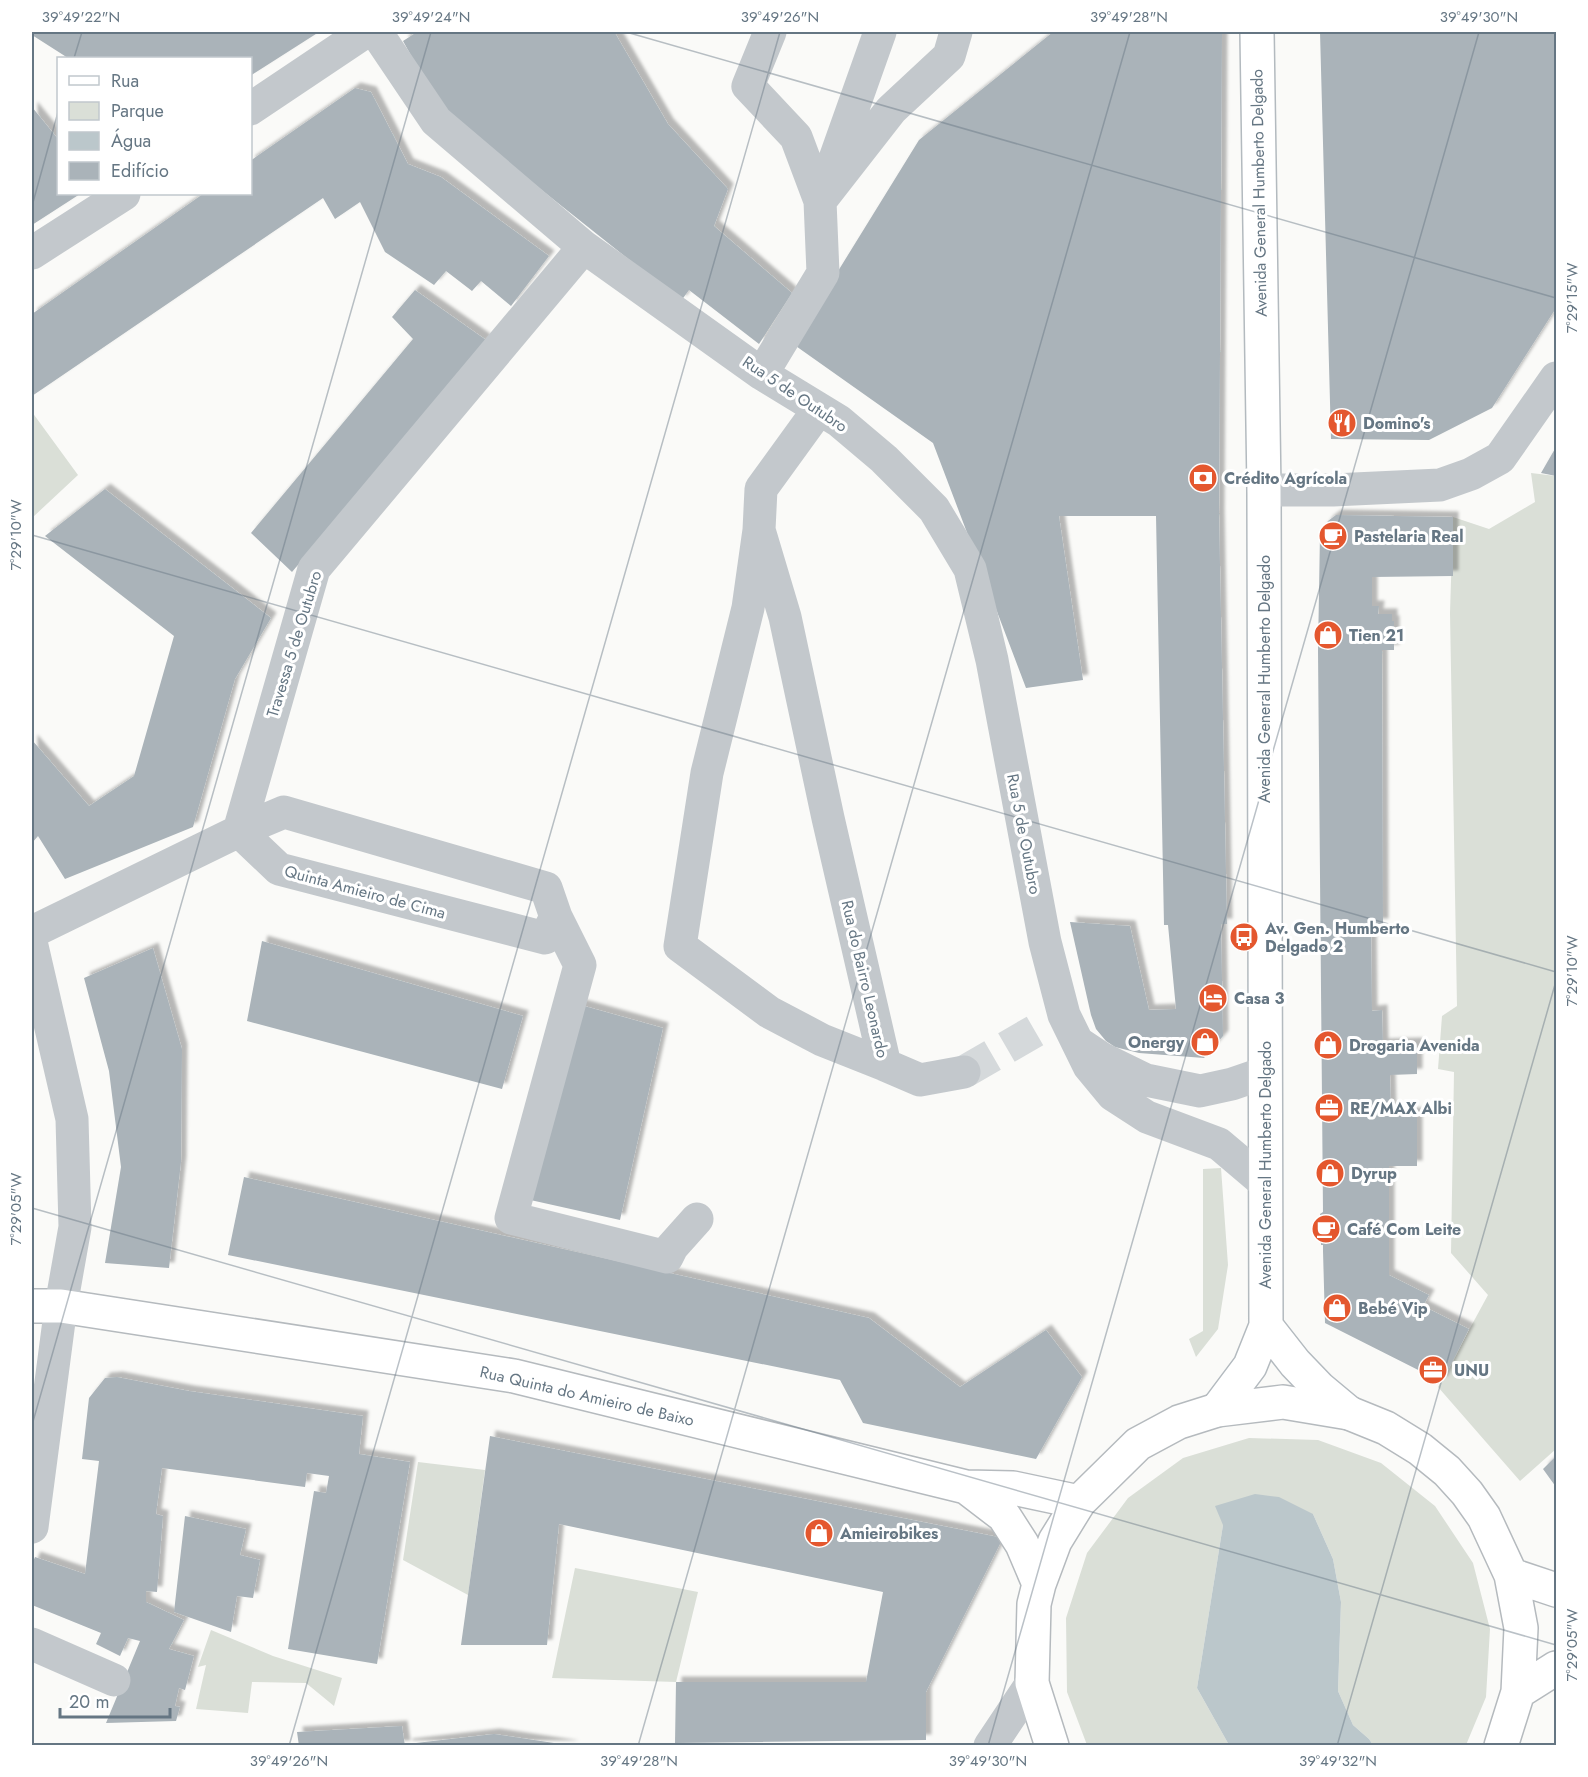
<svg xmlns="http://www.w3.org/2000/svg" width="1588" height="1777" font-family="Jost,sans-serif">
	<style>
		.green { fill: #dadfd7 }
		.water { fill: #bbc7cb }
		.building { fill: #aab3b9; filter: url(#shadow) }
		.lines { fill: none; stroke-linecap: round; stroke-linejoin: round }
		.minor-tunnel { stroke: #d5d9db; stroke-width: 33; stroke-dasharray: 33 16; stroke-linecap: butt }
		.secondary-casing { stroke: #b3babf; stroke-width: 36 }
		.primary-casing { stroke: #b5babe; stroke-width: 36 }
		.minor { stroke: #c3c8cc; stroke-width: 33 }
		.secondary { stroke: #fff; stroke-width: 33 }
		.primary { stroke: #fff; stroke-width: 33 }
		.ticks { fill: none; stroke: #657683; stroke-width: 1.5; stroke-opacity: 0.45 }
		.labels { text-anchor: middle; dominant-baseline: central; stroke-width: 6; stroke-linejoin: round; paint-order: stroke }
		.street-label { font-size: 16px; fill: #657683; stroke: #fff }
		.poi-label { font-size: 16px; font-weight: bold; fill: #657683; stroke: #fff; text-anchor: start }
		.neatline { fill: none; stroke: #657683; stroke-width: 2 }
		.ticks-label { font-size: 15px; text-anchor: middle; fill: #657683 }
	</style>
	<defs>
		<filter id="shadow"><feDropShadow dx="5.5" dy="-5.5" stdDeviation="1.5" flood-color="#0004"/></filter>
	</defs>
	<rect width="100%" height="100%" fill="#fafaf8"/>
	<!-- green -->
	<path class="green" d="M32,412L78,475L32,518Z
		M1531,473L1556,476V1449L1520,1481L1438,1387L1488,1295L1451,1253L1454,1072L1438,1069L1442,1016L1457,1006L1450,613L1453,517L1489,529L1535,502Z
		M1221,1168L1228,1265L1218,1329L1196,1357L1189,1339L1203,1331V1169Z
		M1249,1438L1318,1440L1381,1463L1435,1506L1473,1563L1490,1629L1486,1697L1466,1745H1373L1369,1739L1353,1725L1338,1691L1341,1602L1333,1559L1313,1514L1223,1525L1197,1688L1229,1745H1087L1067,1692L1066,1618L1087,1553L1128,1498L1183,1458Z
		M418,1462L485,1470L468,1595L403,1560Z
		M575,1568L698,1592L676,1682L552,1678Z
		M211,1630L273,1656L342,1678L334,1706L306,1683L252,1682L248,1713L196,1709L206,1665L198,1667Z"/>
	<!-- water -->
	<path class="water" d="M1255,1494L1279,1497L1313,1514L1333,1559L1341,1602L1338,1691L1353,1725L1369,1739L1373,1745H1229L1197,1688L1223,1525L1215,1506Z"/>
	<!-- building -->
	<path class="building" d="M32,32H319L250,76V58H68L32,35Z
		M417,32H617L615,33L668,124L728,189L714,226L792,293L759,344L689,290L681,301L441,110L403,41Z
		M1053,32H1222L1219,514L1227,924H1221L1223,1036L1204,1058L1139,1053L1115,1047L1106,1041L1096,1029L1091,1015L1070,922L1130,926L1149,1010L1176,1009L1168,925H1164L1156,516H1059L1083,680L1026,688L933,443L793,344L919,140Z
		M1320,32H1556V308L1492,408L1429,440L1331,439Z
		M355,88L371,92L408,164L441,177L549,256L511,306L481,281L472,291L446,271L434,285L385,252L360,202L335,219L323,198L32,396V314L203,194H250V161Z
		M32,107L58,139V194H80L32,225Z
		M415,290L486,340L292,572L251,533L413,339L392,317Z
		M1556,447V476L1541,473Z
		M105,489L271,618L235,679L193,827L65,879L38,836L32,843V740L89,806L134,776L174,636L45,536Z
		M1336,515L1453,517V576L1372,577V606H1379L1378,614H1392V621H1394V650H1382L1383,924H1371L1372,1011L1382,1010L1383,1044L1417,1043V1074L1390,1075L1391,1113H1417V1166H1389V1275L1429,1295L1423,1306L1469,1329L1442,1382L1325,1323L1323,1251V1245H1321L1320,1214L1323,1212L1318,651L1320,533L1328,521Z
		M262,941L523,1016L502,1089L247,1021Z
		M153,948L182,1049L181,1162L169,1268L105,1263L121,1167L109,1071L84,978Z
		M570,1002L663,1028L620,1220L517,1197Z
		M244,1177L869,1318L960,1387L1046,1330L1082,1377L1036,1459L863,1423L840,1380L228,1255Z
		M117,1377L189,1391L363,1416L359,1454L410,1462L377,1664L288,1649L314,1491L326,1493L329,1476L307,1473L305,1487L162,1468L156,1514L163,1516L157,1592L146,1591V1602L184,1620L169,1649L194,1656L185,1690L179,1688L175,1706L180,1707L176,1721L106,1723L140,1641L128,1638L120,1656L96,1644L101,1633L32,1605V1564L35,1557L85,1574L99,1461L82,1459L89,1398L105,1378Z
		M490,1436L1003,1538L926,1692V1740L675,1743L676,1682H866L883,1592L559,1524L547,1645H461Z
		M1556,1456V1487L1543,1469Z
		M185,1516L246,1529L240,1555L260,1560L253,1598L237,1596L231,1632L174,1612Z
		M402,1726L405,1746H299L297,1732Z
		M494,1734L574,1746H407V1744Z"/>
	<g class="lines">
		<!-- minor-tunnel -->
		<path class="minor-tunnel" d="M964,1072L1047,1024"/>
		<!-- secondary casing -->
		<g class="secondary-casing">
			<path id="secondary" d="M1266,1326L1295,1363L1319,1388L1349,1413
				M1217,1410L1250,1366L1266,1326L1264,490L1257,32"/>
		</g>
		<!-- primary casing -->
		<g class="primary-casing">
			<path id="primary" d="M32,1306H61L514,1376L966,1487L1013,1488L1079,1502
				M966,1487L1004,1516L1022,1544L1039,1584
				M1511,1575L1556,1590
				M1518,1692L1556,1668
				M1052,1746L1032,1683L1034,1604L1039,1584L1055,1541L1079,1502L1138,1444L1179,1422L1217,1410L1283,1402L1349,1413L1386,1428L1420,1449L1447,1471L1467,1493L1484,1517L1511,1575L1521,1628L1518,1692L1501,1746"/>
		</g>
		<!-- minor -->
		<path class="minor" d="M376,32L436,121L584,247L762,374L839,421L884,459L934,509L970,569L992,660L1045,942L1064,1015L1089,1066L1113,1095L1147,1117L1219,1144L1265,1183
			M770,32L748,86L796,137L820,201L880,32
			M250,109L365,32
			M32,253L124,194
			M762,374L823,273L820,201L891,110L949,56L956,32
			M1264,490H1333L1440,485L1471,474L1500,458L1556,378
			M759,530L785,617L828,818L885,1065L822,1040L769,1012L680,946L707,773L748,608L759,530L761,489L819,409
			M556,917L545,938L279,869L239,831L284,812L546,888L556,917L580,965L511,1218L667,1257L672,1247L697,1219
			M32,932L239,831L314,569L584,247
			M32,946L72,1119L75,1227L61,1306L32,1527
			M1080,1044L1101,1058L1146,1080L1200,1091L1232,1084L1264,1073
			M885,1065L920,1080L964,1072
			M32,1644L114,1680
			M990,1746L1032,1683"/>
		<!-- secondary -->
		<use href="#secondary" class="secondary"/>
		<!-- primary -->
		<use href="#primary" class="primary"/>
	</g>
	<!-- ticks -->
	<path class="ticks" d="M626,32L1556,298M74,58L82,32M32,206L58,112M32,535L1556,972M32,1208L1556,1645M32,1425L431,32M289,1746L780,32M638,1746L1130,32M988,1746L1479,32M1337,1746L1556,981"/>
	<!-- icons -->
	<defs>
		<g id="restaurant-disc" transform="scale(1.5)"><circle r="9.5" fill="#e4572e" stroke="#fff"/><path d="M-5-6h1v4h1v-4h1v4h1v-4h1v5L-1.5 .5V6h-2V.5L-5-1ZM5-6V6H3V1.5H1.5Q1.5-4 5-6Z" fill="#fff"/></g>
		<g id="bank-disc" transform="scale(1.5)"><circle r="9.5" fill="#e4572e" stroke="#fff"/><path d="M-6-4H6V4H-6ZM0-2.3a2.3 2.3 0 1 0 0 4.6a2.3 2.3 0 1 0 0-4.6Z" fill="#fff"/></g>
		<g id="cafe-disc" transform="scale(1.5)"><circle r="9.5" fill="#e4572e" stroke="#fff"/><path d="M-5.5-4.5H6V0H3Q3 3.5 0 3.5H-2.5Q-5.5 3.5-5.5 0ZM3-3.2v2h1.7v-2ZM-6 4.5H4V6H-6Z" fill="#fff"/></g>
		<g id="shop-disc" transform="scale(1.5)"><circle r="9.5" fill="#e4572e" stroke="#fff"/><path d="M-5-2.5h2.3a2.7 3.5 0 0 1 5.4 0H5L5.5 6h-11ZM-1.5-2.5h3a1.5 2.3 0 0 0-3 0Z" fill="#fff"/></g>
		<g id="bus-disc" transform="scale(1.5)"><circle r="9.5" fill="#e4572e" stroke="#fff"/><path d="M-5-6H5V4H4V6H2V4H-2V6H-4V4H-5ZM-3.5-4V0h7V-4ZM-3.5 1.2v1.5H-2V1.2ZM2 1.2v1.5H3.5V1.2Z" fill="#fff"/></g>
		<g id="hotel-disc" transform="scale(1.5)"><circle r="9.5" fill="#e4572e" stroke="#fff"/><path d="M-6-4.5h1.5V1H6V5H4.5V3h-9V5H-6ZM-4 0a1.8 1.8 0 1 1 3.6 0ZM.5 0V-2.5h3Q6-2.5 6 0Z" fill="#fff"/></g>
		<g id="office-disc" transform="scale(1.5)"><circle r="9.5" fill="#e4572e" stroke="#fff"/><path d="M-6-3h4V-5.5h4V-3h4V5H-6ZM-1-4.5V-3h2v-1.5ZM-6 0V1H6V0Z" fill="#fff"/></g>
	</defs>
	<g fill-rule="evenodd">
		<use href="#restaurant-disc" x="1342" y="423"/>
		<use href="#bank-disc" x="1203" y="478"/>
		<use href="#cafe-disc" x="1333" y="536"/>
		<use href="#shop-disc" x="1328" y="635"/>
		<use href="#bus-disc" x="1244" y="937"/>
		<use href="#hotel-disc" x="1213" y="998"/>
		<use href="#shop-disc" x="1205" y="1042"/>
		<use href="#shop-disc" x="1328" y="1045"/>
		<use href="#office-disc" x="1329" y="1108"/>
		<use href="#shop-disc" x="1330" y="1173"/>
		<use href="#cafe-disc" x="1326" y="1229"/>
		<use href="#shop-disc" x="1337" y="1308"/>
		<use href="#office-disc" x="1433" y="1370"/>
		<use href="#shop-disc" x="819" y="1533"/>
	</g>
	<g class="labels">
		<!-- street labels -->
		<g class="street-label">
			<text transform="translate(1259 193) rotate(-91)">Avenida General Humberto Delgado</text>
			<text transform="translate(795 394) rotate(34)">Rua 5 de Outubro</text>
			<text transform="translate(294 644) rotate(-73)">Travessa 5 de Outubro</text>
			<text transform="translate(1264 679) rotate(-90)">Avenida General Humberto Delgado</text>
			<text transform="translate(1024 834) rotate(79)">Rua 5 de Outubro</text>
			<text transform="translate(365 892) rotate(15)">Quinta Amieiro de Cima</text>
			<text transform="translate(865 979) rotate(77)">Rua do Bairro Leonardo</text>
			<text transform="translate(1265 1165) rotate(-90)">Avenida General Humberto Delgado</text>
			<text transform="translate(587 1396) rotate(13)">Rua Quinta do Amieiro de Baixo</text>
		</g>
		<!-- poi labels -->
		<g class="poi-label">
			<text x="1363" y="423">Domino's</text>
			<text x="1224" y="478">Crédito Agrícola</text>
			<text x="1354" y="536">Pastelaria Real</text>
			<text x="1349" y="635">Tien 21</text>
			<text x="1265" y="928">Av. Gen. Humberto<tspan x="1265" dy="18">Delgado 2</tspan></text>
			<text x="1234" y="998">Casa 3</text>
			<text x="1184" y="1042" text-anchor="end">Onergy</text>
			<text x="1349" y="1045">Drogaria Avenida</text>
			<text x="1350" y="1108">RE/MAX Albi</text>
			<text x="1351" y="1173">Dyrup</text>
			<text x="1347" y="1229">Café Com Leite</text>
			<text x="1358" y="1308">Bebé Vip</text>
			<text x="1454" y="1370">UNU</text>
			<text x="840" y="1533">Amieirobikes</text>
		</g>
	</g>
	<!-- border -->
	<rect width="1588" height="1777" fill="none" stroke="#ffffff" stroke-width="66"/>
	<!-- legend -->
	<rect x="57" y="57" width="195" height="138" fill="#ffffff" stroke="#c1c8cd" stroke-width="1.5"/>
	<rect x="69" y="76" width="30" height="9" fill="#ffffff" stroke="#c1c8cd" stroke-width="1.5"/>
	<text x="111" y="87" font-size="18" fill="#657683">Rua</text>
	<rect x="69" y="102" width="30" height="18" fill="#dadfd7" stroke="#c1c8cd" stroke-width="1.5"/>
	<text x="111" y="117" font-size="18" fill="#657683">Parque</text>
	<rect x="69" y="132" width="30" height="18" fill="#bbc7cb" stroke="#c1c8cd" stroke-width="1.5"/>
	<text x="111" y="147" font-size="18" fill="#657683">Água</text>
	<rect x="69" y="162" width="30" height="18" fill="#aab3b9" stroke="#c1c8cd" stroke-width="1.5"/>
	<text x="111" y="177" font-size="18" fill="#657683">Edifício</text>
	<!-- scale -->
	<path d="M60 1708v9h110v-9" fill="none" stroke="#657683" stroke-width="3"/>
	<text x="69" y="1708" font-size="18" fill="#657683" stroke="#ffffff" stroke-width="4.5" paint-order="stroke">20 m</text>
	<rect x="33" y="33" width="1522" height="1711" class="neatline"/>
	<g class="ticks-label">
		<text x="81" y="22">39°49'22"N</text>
		<text x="431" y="22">39°49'24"N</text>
		<text x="780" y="22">39°49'26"N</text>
		<text x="1129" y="22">39°49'28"N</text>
		<text x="1479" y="22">39°49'30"N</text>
		<text transform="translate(1572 298) rotate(-90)" y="5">7°29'15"W</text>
		<text transform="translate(16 535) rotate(-90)" y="5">7°29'10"W</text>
		<text transform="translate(1572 971) rotate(-90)" y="5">7°29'10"W</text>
		<text transform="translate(16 1209) rotate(-90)" y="5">7°29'05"W</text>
		<text transform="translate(1572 1645) rotate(-90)" y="5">7°29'05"W</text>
		<text x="289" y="1766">39°49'26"N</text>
		<text x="639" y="1766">39°49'28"N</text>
		<text x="988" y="1766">39°49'30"N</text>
		<text x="1338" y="1766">39°49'32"N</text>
	</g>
</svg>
